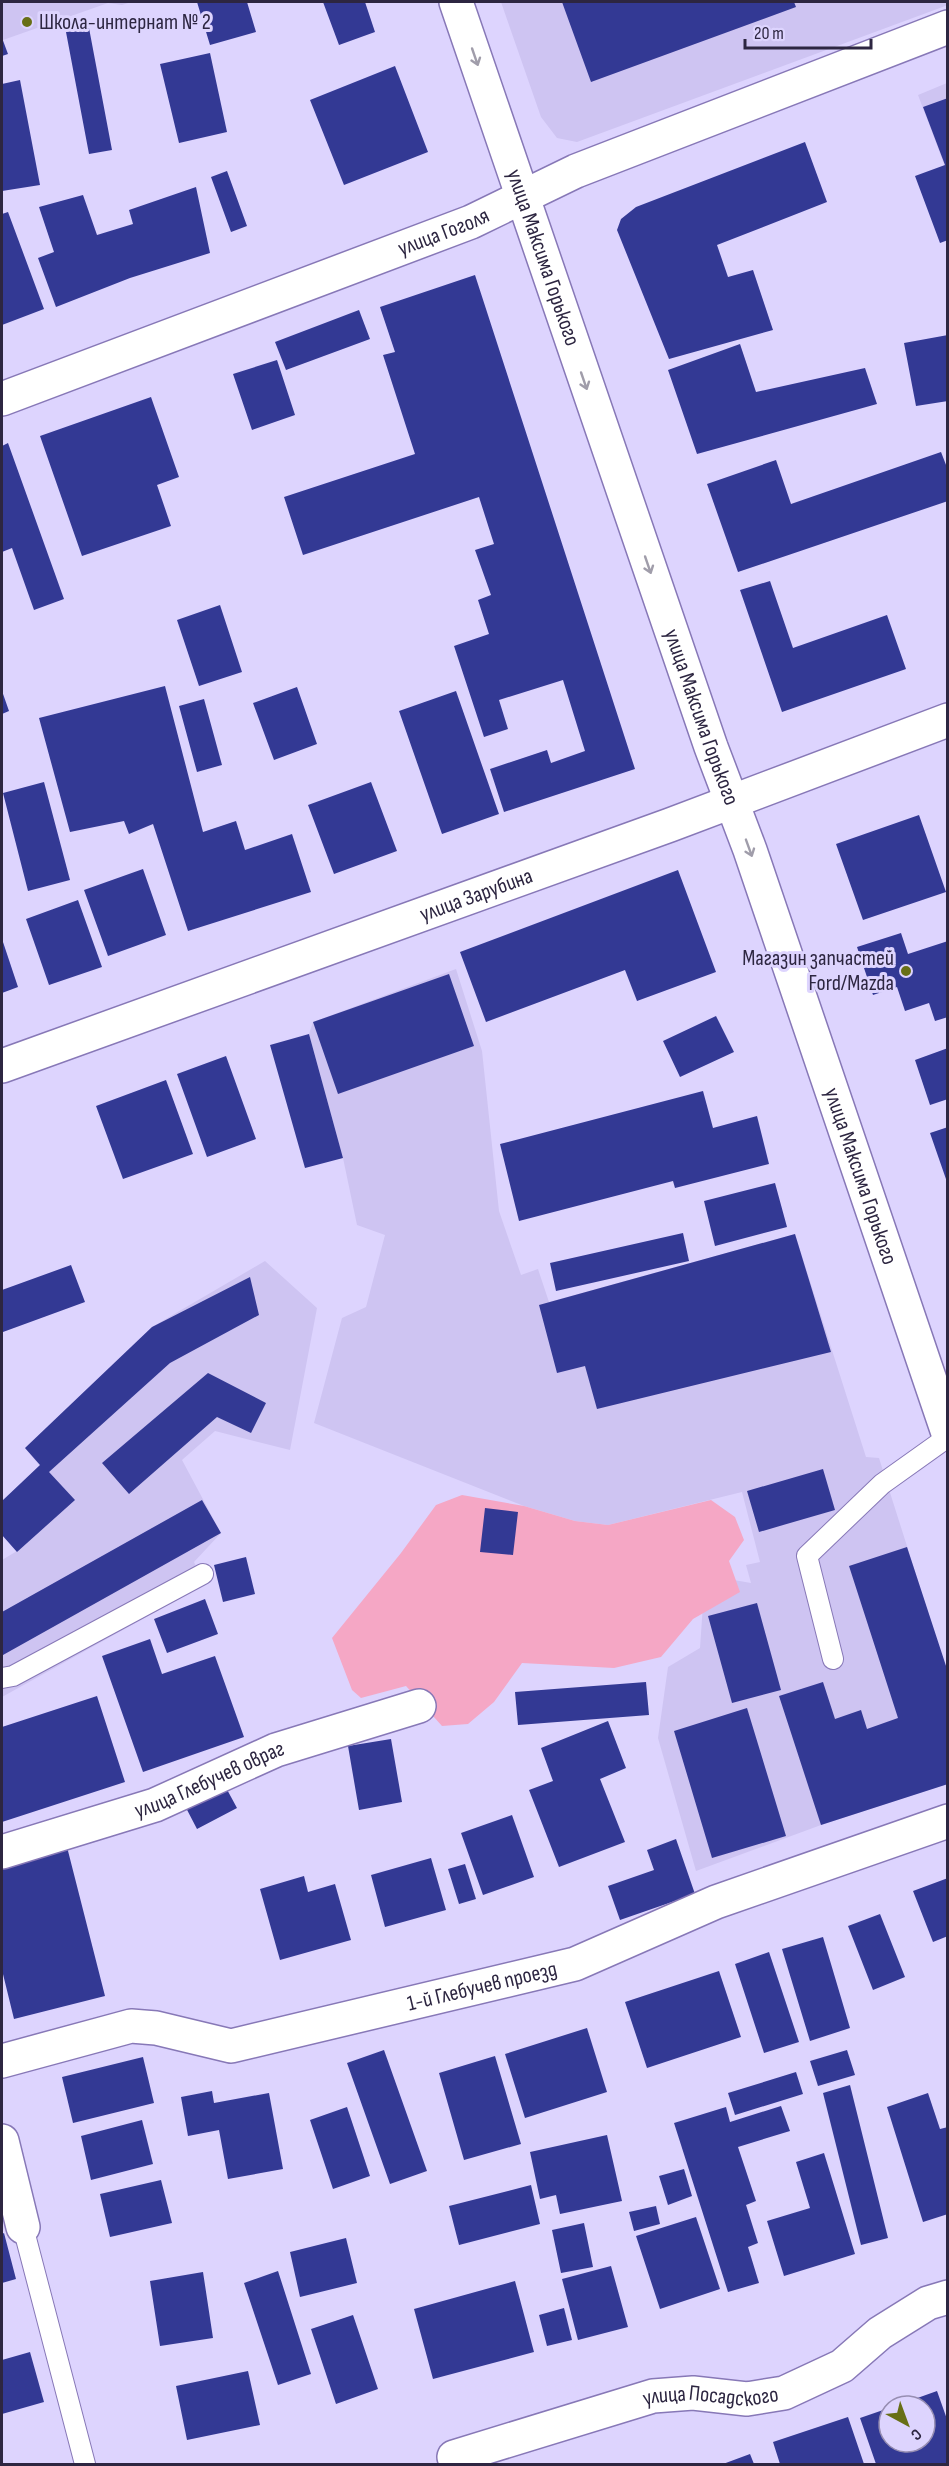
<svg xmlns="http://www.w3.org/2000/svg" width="949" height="2466" font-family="'Sofia Sans Condensed',sans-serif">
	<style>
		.built { fill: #cec4f2 }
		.green { fill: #f5a7c5 }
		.building { fill: #333994 }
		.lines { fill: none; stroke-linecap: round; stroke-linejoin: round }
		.service-casing { stroke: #8778b7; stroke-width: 22 }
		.minor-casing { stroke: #8778b7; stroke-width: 36 }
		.service { stroke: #fff; stroke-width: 20 }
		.minor { stroke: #fff; stroke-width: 33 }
		.oneway { stroke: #a09daa }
		.poi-dot { fill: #686f16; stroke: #ddd4fe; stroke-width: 2 }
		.labels { text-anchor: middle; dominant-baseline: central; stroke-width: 6; stroke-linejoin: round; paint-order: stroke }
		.poi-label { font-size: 22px; fill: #2d2641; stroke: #ddd4fe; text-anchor: start }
		.street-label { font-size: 22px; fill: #2d2641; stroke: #ddd4fe }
	</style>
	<rect width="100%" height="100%" fill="#ddd4fe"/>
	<!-- built -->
	<path class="built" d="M2,2H131L122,5L108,3L3,40L7,54L2,56Z
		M501,2H947L948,5L577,142L557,138L541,117Z
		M947,83V172L918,95Z
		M456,969L482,1051L499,1211L521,1275L538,1269L549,1302L795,1234L866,1457L879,1458L947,1672V1784L821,1825L696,1871L658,1738L668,1667L700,1648L705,1575L751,1583L746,1565L760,1562L742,1492L608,1525L575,1521L524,1506L314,1423L342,1318L366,1307L385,1235L357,1225L343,1158L309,1034L313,1022Z
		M265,1261L317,1308L290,1450L215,1431L182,1460L221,1533L194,1562L204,1585L2,1697V1560L17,1551L2,1535V1501L40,1466L25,1448L152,1327Z"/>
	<!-- green -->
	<path class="green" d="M462,1495L524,1506L575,1521L608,1525L711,1500L735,1517L744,1540L729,1561L740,1592L693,1619L661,1657L614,1668L522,1663L494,1702L468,1724L442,1726L406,1686L361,1698L352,1690L332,1638L401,1553L436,1505Z"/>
	<!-- building -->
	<path class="building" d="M197,2H247L256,32L210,45Z
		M323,2H365L375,32L339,45Z
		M562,2H794L796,7L591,82Z
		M89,28L112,150L89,154L66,32Z
		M2,38L8,54L2,56Z
		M210,53L227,132L179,143L160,64Z
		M395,66L428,152L344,185L310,100Z
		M20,80L40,185L2,191V84Z
		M948,98V240L940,243L915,176L945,165L923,107Z
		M805,142L827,202L717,245L728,277L753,270L773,330L669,359L617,230L621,219L636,207Z
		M227,171L247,226L231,232L211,177Z
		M196,187L210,253L130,278L56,307L38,258L54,252L39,207L83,195L97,235L133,224L129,210Z
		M8,212L44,309L2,325V214Z
		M475,275L635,769L504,812L490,769L547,750L551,763L585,751L563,680L499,700L508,729L484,737L454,646L489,634L478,600L491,595L475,550L494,544L479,497L303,555L284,497L415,454L383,355L395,352L380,307Z
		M359,310L370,339L286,370L275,342Z
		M948,335V401L916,406L904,343Z
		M740,344L756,392L865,368L877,404L697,454L668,370Z
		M277,360L295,415L252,430L233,374Z
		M151,397L179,477L157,485L171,526L82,556L40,436Z
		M8,443L64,599L34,610L12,548L2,552V446Z
		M941,452L948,470V501L738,572L707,484L776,460L791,504Z
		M770,581L793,648L887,615L906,669L782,712L740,590Z
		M220,605L242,672L199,686L177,620Z
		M165,686L203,832L236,821L245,850L292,834L311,892L188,931L153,824L129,834L124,821L70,832L39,718Z
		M297,687L317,744L274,760L253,703Z
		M2,691L9,711L2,714Z
		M456,691L499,814L442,834L399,711Z
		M204,699L222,765L197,772L179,706Z
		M44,782L70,880L28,891L3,793Z
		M371,782L397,851L334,874L308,805Z
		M919,815L946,892L863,920L836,844Z
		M143,869L166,935L108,956L84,890Z
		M678,870L716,972L637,1001L625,970L486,1022L460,952Z
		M78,900L102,967L49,985L26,919Z
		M901,933L908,954L948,941V1017L935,1021L929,1003L905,1011L897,987L873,995L857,947Z
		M2,939L18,987L2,993Z
		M449,974L474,1046L338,1094L313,1022Z
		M716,1016L734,1052L680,1077L663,1041Z
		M309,1034L343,1158L305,1168L270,1045Z
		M948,1048V1099L930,1105L915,1060Z
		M226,1056L256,1139L207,1157L177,1074Z
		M166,1080L193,1154L123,1179L96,1106Z
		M703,1091L713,1128L757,1116L769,1164L675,1188L673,1181L519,1221L500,1144Z
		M948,1127V1182H947L930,1133Z
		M775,1183L787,1227L715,1246L704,1201Z
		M683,1233L689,1261L556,1291L550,1263Z
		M795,1234L831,1352L597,1409L585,1366L557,1373L539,1305Z
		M71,1265L85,1302L3,1332L2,1290Z
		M250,1277L259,1315L170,1363L49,1472L75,1500L17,1552L2,1535V1501L40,1465L25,1448L152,1327Z
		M208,1373L266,1403L251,1433L217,1417L129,1494L102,1463Z
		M823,1469L835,1510L759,1532L747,1491Z
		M202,1500L221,1533L3,1655L2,1612Z
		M485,1508L518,1512L513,1555L480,1552Z
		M907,1547L948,1672V1784L821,1825L779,1696L823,1682L835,1719L861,1710L867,1729L898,1718L849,1566Z
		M246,1557L255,1594L223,1602L214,1565Z
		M205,1599L218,1634L167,1653L154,1619Z
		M757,1603L781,1690L732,1703L708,1616Z
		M150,1639L162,1674L215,1656L244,1737L143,1772L102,1656Z
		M646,1682L649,1715L518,1725L515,1692Z
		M97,1696L125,1782L2,1822V1727Z
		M747,1708L786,1836L712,1858L674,1731Z
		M608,1721L626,1768L600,1779L625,1842L559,1867L529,1790L553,1781L541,1748Z
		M391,1739L402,1802L359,1810L348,1746Z
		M224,1784L237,1808L197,1829L184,1804Z
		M512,1815L534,1877L483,1895L461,1833Z
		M676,1839L695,1894L620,1920L608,1886L654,1870L647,1850Z
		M67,1847L105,1996L14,2019L2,1970V1864Z
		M431,1858L446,1910L385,1927L371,1875Z
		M465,1864L476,1899L459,1904L448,1869Z
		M304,1876L308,1892L335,1884L351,1940L280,1960L260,1889Z
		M948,1878V1936L933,1942L913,1891Z
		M880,1914L905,1977L873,1990L848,1926Z
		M823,1937L850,2028L810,2041L782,1949Z
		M769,1952L799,2042L764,2053L735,1964Z
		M719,1971L741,2037L647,2068L625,2002Z
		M587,2028L607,2092L525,2118L505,2054Z
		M384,2050L427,2171L390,2184L347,2063Z
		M847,2050L855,2075L818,2086L810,2061Z
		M495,2056L521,2144L464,2160L439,2073Z
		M143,2057L154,2103L73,2123L62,2077Z
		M796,2072L803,2094L735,2115L728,2093Z
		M850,2085L888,2238L861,2245L823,2093Z
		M212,2091L214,2103L269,2093L283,2169L228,2179L219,2130L188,2136L181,2097Z
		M928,2093L940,2129L948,2127V2214L923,2222L887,2107Z
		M781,2106L790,2131L738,2147L756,2201L746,2205L758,2243L748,2247L759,2283L728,2292L674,2123L726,2107L730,2122Z
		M347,2107L370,2176L333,2189L310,2120Z
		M142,2120L153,2164L91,2180L81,2136Z
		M607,2135L622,2201L560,2214L556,2195L540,2199L530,2152Z
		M824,2153L855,2254L784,2276L767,2221L810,2208L796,2162Z
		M684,2169L692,2196L668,2205L659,2176Z
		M161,2180L172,2223L110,2237L100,2194Z
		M531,2185L540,2224L459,2245L449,2206Z
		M656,2206L660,2224L634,2231L629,2212Z
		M696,2217L720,2289L660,2309L636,2236Z
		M584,2223L593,2267L561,2273L552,2230Z
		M4,2233L16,2279L2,2283V2234Z
		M346,2238L357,2283L300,2297L290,2252Z
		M611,2266L628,2327L578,2340L562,2279Z
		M278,2271L311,2374L278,2385L244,2283Z
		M203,2272L213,2338L160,2346L150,2281Z
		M515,2281L534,2352L433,2379L414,2309Z
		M564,2308L572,2340L547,2346L539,2315Z
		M353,2315L378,2389L336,2404L311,2329Z
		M30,2352L44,2402L2,2414V2360Z
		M248,2371L260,2425L187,2440L176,2386Z
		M937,2391L948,2422V2464H876L860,2418L889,2408V2442H925V2406H895Z
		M848,2417L864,2464H780L773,2442Z
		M750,2454L754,2464H723Z"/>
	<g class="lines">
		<!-- service casing -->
		<g class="service-casing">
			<path id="service" d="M833,1659L807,1556L882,1484L948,1437
				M2,1678L13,1676L203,1574
				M23,2227L85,2464"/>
		</g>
		<!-- minor casing -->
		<g class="minor-casing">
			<g id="minor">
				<path id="s1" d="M456,2L711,747L750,850L948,1433"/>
				<path id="s2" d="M2,399L471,222L576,171L948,27"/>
				<path id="s3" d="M2,1066L670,825L948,720"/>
				<path id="s4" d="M2,1852L155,1805L276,1750L419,1706"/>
				<path id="s5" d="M2,2061L131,2026L156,2028L231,2046L575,1964L716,1902L948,1821"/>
				<path d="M2,2141L23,2227"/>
				<path id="s6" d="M454,2457L653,2396L693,2393L747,2399L784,2393L842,2366L880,2333L928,2303L948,2297"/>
			</g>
		</g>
		<!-- service -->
		<use href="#service" class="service"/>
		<!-- minor -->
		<use href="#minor" class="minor"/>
	</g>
	<!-- one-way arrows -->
	<defs><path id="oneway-shaft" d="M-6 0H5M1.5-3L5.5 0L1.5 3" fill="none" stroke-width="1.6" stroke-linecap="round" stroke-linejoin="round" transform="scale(1.5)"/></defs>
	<g class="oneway">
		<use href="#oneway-shaft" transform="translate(475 57) rotate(71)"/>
		<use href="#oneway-shaft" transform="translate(584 381) rotate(71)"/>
		<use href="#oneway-shaft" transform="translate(648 565) rotate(71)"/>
		<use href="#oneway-shaft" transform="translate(749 848) rotate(70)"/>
	</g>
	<!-- markers -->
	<g class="poi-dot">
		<circle cx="27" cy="22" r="6"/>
		<circle cx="906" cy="971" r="6"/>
	</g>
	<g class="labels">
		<!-- poi labels -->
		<g class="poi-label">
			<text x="39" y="22">Школа-интернат № 2</text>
			<text x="894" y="958" text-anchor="end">Магазин запчастей<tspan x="894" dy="25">Ford/Mazda</tspan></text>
		</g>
		<!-- street labels -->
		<g class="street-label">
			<text stroke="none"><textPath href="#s2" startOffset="472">улица Гоголя</textPath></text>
			<text stroke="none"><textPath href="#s1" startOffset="270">улица Максима Горького</textPath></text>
			<text stroke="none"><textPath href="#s1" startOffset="756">улица Максима Горького</textPath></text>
			<text stroke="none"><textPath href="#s3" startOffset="504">улица Зарубина</textPath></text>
			<text stroke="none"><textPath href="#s1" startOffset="1242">улица Максима Горького</textPath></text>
			<text stroke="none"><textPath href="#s4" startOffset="220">улица Глебучев овраг</textPath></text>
			<text stroke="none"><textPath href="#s5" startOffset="494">1-й Глебучев проезд</textPath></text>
			<text stroke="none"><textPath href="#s6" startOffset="266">улица Посадского</textPath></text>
		</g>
	</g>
	<!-- border -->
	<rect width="949" height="2466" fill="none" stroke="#2d2641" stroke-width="6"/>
	<!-- north arrow -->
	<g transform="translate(907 2424) rotate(139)"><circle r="28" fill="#ddd4fe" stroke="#978eb2" stroke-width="1.5"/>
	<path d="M0-4.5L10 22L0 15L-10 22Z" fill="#686f16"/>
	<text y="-9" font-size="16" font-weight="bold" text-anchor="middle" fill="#2d2641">С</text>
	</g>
	<!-- scale -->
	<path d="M745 39v9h126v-9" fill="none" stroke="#2d2641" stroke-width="3"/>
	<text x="754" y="39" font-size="18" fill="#2d2641" stroke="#ddd4fe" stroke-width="4.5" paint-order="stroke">20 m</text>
</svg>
